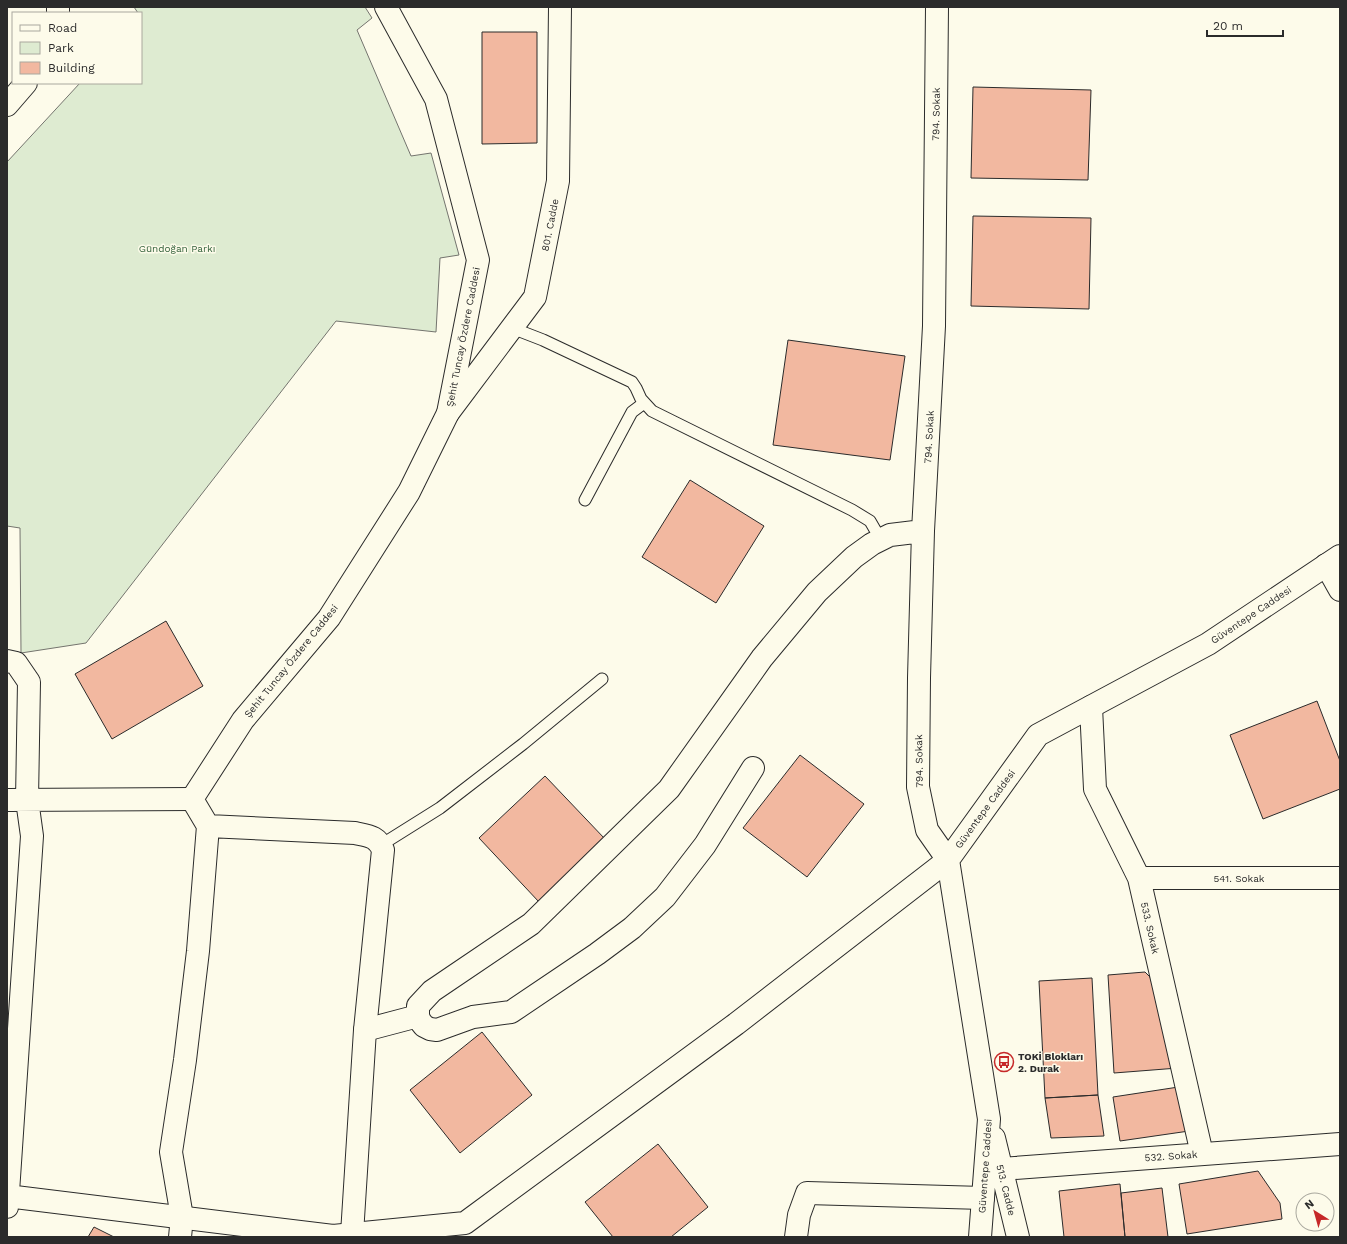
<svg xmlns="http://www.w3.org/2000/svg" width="1347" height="1244" font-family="'Work Sans',sans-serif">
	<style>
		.green { fill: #deebd1; stroke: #74746e }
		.building { fill: #f2b8a0; stroke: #2b2b2b }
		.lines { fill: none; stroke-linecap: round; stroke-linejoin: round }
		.lane-casing { stroke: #2b2b2b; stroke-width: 13 }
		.street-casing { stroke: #2b2b2b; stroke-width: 24 }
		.secondary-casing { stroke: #2b2b2b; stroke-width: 24 }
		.lane { stroke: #fdfbea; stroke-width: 11 }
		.street { stroke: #fdfbea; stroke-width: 22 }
		.secondary { stroke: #fdfbea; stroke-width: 22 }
		.labels { text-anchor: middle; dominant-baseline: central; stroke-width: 3; stroke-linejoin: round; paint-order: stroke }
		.street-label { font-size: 10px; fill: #2b2b2b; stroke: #fdfbea }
		.park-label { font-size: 10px; fill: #34623c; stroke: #fdfbea }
		.poi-label { font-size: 10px; font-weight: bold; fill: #2b2b2b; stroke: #fdfbea; text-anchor: start }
	</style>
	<rect width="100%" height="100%" fill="#fdfbea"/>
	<!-- green -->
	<path class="green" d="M134,7H365L372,18L357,30L411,156L431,153L459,255L440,258L436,332L336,321L86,643L21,653L20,528L7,526V162L80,83H141V13H138Z"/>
	<!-- building -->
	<path class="building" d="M482,32H537V143L482,144Z
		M973,87L1091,90L1088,180L971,178Z
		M973,216L1091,218L1089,309L971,306Z
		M788,340L905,356L890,460L773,445Z
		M690,480L764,526L716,603L642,557Z
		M166,621L203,686L112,739L75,674Z
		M1317,701L1340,761V789L1263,819L1230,735Z
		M800,755L864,804L807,877L743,828Z
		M545,776L605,839L539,902L479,838Z
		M1145,972L1150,977L1178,1068L1114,1073L1108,975Z
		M1092,978L1098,1095L1045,1098L1039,981Z
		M482,1032L532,1095L460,1153L410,1090Z
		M1185,1086L1196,1130L1120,1141L1113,1097Z
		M1098,1095L1104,1136L1051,1138L1045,1098Z
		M658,1144L708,1207L671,1237H613L585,1202Z
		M1258,1171L1280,1203L1282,1219L1187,1234L1179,1184Z
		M1120,1184L1125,1237H1064L1059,1191Z
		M1162,1188L1168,1237H1125L1121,1193Z
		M94,1227L114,1237H88Z"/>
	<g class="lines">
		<!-- lane casing -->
		<g class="lane-casing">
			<path id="lane" d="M512,328L543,340L632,382L636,388L641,399L652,411L852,510L870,521L881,540
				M585,500L632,412L644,403
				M381,845L440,808L523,744L602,679"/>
		</g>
		<!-- street casing -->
		<g class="street-casing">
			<path id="street" d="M58,13V7
				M7,105L26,83
				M448,413L535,297L558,181L560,7
				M1326,565L1340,590
				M7,661L16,663L29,682L27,800L32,836L7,1207
				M1091,707L1095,789L1139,878L1202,1154
				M753,768L705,845L665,897L632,928L597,954L511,1012L473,1017L437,1030L430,1029L424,1026L420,1021L418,1016V1006L432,991L531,924L669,789L762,658L817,592L854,557L872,544L890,535L923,531
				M7,800L192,799
				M1139,878H1340
				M365,1030L418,1016
				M1001,1169L1340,1144
				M7,1196L333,1236L465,1223L736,1024L948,860L927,830L918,787L919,678L923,531L934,326L937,7
				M796,1237L799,1215L807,1193L983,1198"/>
		</g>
		<!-- secondary casing -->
		<g class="secondary-casing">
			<path id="secondary" d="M208,826L355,833C369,836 377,836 383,850L365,1030L352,1234
				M994,1138L1018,1237
				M180,1237L182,1217L171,1152L185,1060L198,951L208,826L192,799L243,720L329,618L409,492L448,413L478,260L436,99L386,7
				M980,1237L989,1119L948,860L1038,735L1208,644L1340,556"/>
		</g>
		<!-- lane -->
		<use href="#lane" class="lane"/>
		<!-- street -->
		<use href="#street" class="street"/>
		<!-- secondary -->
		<use href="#secondary" class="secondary"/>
	</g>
	<!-- icons -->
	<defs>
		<g id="bus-ring" transform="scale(1)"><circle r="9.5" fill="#fdfbea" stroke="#c62828" stroke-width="1.5"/><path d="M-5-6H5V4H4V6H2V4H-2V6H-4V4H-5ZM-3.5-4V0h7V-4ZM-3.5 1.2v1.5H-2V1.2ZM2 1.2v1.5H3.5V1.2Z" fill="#c62828"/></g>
	</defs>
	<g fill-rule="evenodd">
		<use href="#bus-ring" x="1004" y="1062"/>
	</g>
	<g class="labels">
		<!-- street labels -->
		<g class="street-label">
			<text transform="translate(936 114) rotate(-89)">794. Sokak</text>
			<text transform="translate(550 225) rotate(-79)">801. Cadde</text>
			<text transform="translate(463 337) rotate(-79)">Şehit Tuncay Özdere Caddesi</text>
			<text transform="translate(929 437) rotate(-87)">794. Sokak</text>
			<text transform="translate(1251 615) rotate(-34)">Güventepe Caddesi</text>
			<text transform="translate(291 661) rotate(-51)">Şehit Tuncay Özdere Caddesi</text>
			<text transform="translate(919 761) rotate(-91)">794. Sokak</text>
			<text transform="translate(985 809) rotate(-54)">Güventepe Caddesi</text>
			<text x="1239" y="878">541. Sokak</text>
			<text transform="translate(1150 928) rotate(77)">533. Sokak</text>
			<text transform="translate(1171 1156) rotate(-4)">532. Sokak</text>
			<text transform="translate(985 1166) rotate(-86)">Güventepe Caddesi</text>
			<text transform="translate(1006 1190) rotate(76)">513. Cadde</text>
		</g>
		<!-- park labels -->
		<g class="park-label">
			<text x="177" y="248">Gündoğan Parkı</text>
		</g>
		<!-- poi labels -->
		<g class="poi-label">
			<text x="1018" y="1056">TOKİ Blokları<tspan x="1018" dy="12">2. Durak</tspan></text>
		</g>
	</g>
	<!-- border -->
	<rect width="1347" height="1244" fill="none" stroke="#2b2b2b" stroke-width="16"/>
	<!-- legend -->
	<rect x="12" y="12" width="130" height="72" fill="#fdfbea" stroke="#a9a89e"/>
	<rect x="20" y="25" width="20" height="6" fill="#fdfbea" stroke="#a9a89e"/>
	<text x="48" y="32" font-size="12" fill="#2b2b2b">Road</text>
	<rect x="20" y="42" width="20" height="12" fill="#deebd1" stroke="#a9a89e"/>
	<text x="48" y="52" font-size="12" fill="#2b2b2b">Park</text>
	<rect x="20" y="62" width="20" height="12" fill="#f2b8a0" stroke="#a9a89e"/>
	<text x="48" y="72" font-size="12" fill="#2b2b2b">Building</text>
	<!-- north arrow -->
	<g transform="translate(1315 1212) rotate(323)"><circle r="19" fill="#fdfbea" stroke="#a9a89e"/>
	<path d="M0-3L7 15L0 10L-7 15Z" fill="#c62828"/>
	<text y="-6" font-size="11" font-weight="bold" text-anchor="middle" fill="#2b2b2b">N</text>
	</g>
	<!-- scale -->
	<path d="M1207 30v6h76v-6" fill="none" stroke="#2b2b2b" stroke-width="2"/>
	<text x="1213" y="30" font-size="12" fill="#2b2b2b" stroke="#fdfbea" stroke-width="3" paint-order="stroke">20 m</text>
</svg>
